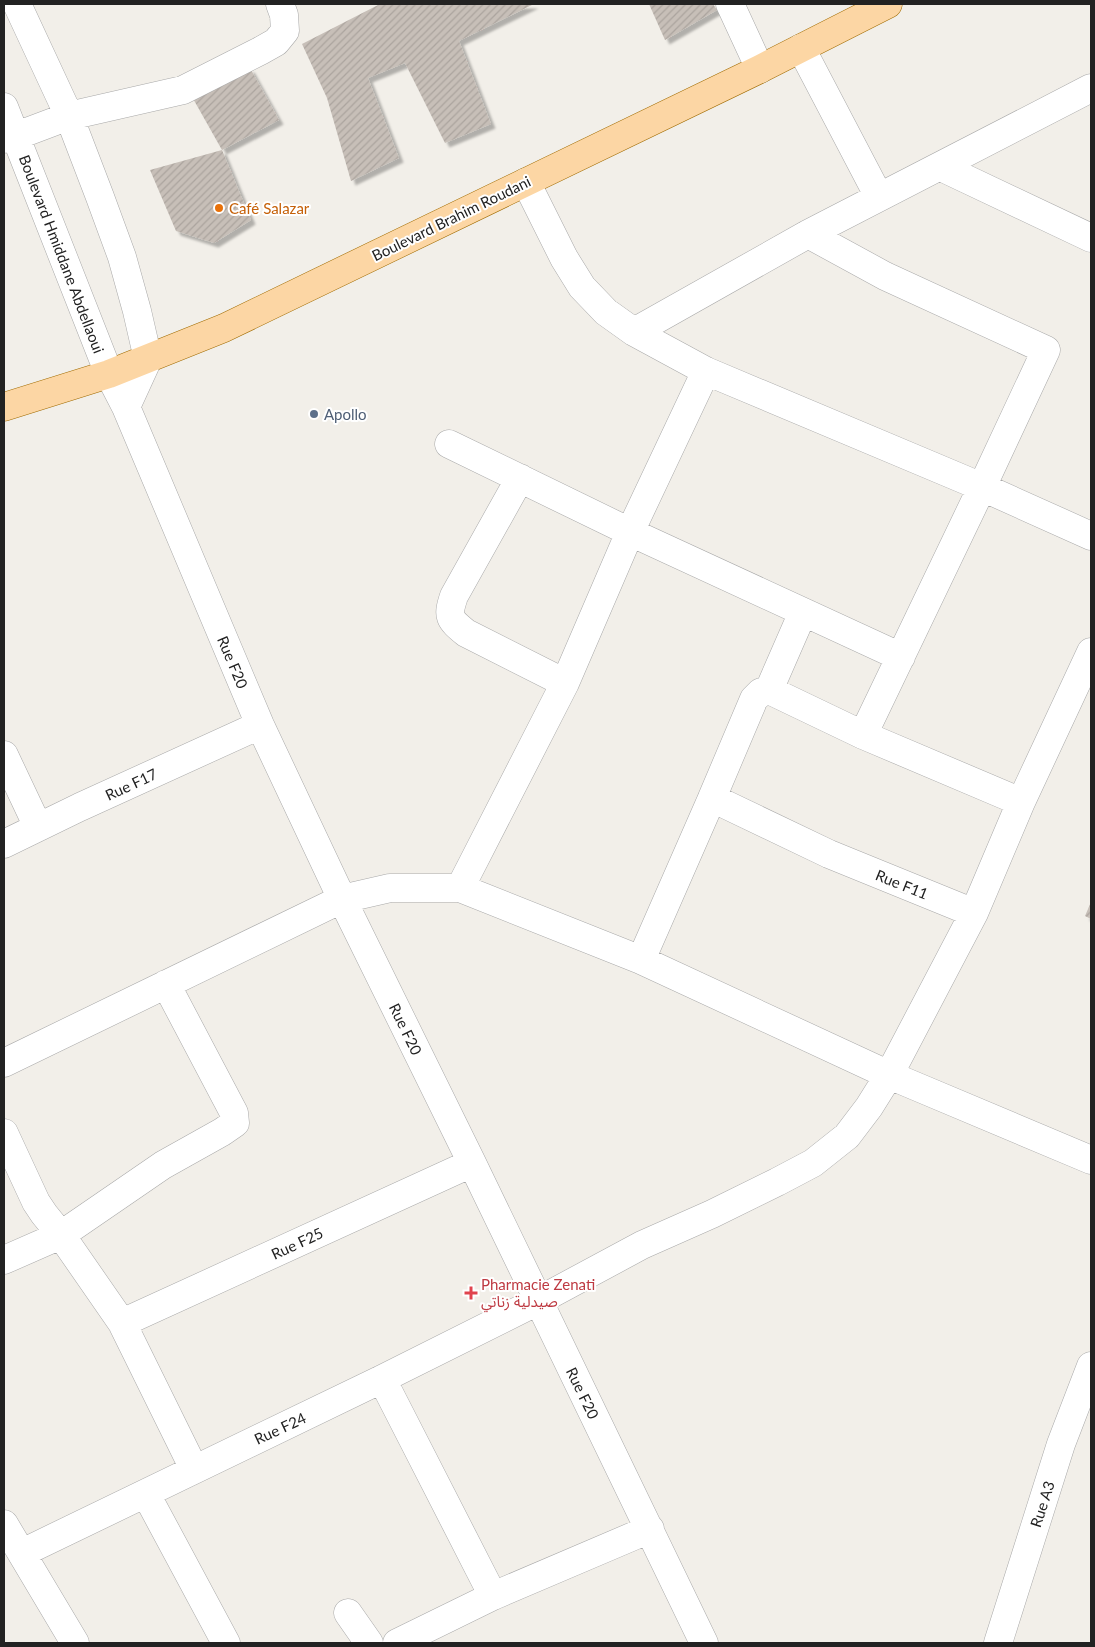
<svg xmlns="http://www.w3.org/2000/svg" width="1095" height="1647" font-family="Lato,'Noto Sans Arabic',sans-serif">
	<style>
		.building { fill: url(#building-hatch); filter: url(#shadow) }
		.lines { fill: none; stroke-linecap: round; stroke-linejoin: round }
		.minor-casing { stroke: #a9a9a9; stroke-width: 29 }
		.major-casing { stroke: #a06b00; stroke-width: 29 }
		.minor { stroke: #fff; stroke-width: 28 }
		.major { stroke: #fcd6a4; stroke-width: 28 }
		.food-dot { fill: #e8710a; stroke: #fff; stroke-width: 2 }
		.service-dot { fill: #5c6f8a; stroke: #fff; stroke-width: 2 }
		.health-dot { fill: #e0444e; stroke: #fff; stroke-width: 2 }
		.labels { text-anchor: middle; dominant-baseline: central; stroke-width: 4; stroke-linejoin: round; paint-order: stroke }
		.food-label { font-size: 15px; fill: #c56008; stroke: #fff; text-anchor: start }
		.street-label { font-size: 15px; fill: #222; stroke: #fff }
		.service-label { font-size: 15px; fill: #4e5e75; stroke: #fff; text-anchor: start }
		.health-label { font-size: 15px; fill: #be3a42; stroke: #fff; text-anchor: start }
	</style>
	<defs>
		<pattern id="building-hatch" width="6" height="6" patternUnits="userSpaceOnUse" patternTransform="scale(1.25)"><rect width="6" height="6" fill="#c7bfb8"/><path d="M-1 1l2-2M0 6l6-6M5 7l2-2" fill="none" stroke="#aba49e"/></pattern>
		<filter id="shadow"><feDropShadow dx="4.5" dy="4.5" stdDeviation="1" flood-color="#0004"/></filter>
	</defs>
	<rect width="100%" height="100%" fill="#f2efe9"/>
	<!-- building -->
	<path class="building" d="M380,4H534L459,41L491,124L445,143L405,63L368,78L399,158L351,181L327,98L302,44Z
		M649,4H713L717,10L665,40Z
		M250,68L279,120L222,150L191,95Z
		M222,150L251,220L214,243L176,231L150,170Z
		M1091,902V919L1085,916Z"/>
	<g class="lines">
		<!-- minor casing -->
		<g class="minor-casing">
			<path id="minor" d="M17,4L69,116L100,197L122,257L137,311L148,359L126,407
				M730,4L760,69
				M801,48L879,197
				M4,107L109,374L126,407L260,725L342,899L472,1163L704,1643
				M4,139L16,136L69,116L183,90L260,51L276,42L285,31L284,15L280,4
				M941,167L1091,238
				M526,182L564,258L582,287L606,312L634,332L706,371L982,487L1091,536
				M808,234L885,276L1046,350L982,487L863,735
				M634,332L808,234L1091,88
				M449,444L630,532L901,657
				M520,478L454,596C447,617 449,619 466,633L565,683
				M769,690L803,612
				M4,755L38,827
				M4,844L80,807L260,725
				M460,888L565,683L630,532L706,371
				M974,913L829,854L712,798L754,699L761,692L769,690L863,735L1021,802
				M641,960L712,798
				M4,1063L342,899L390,888H460L641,960L889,1075L1091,1160
				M4,1133L36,1202L44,1214L61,1235L122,1323L194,1469
				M4,1260L61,1235L163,1165L222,1132L235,1123L234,1113L166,984
				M122,1323L472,1163
				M382,1379L493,1596
				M146,1494L226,1643
				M4,1524L75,1643
				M22,1553L382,1379L538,1301L642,1245L712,1214L777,1182L813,1163L847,1136L869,1107L889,1075L974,913L1021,802L1091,652
				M348,1613L369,1643
				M397,1643L493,1596L650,1529
				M998,1643L1061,1444L1091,1366"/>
		</g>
		<!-- major casing -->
		<g class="major-casing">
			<path id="major" d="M4,407L109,374L224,328L760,69L888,4"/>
		</g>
		<!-- minor -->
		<use href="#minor" class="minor"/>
		<!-- major -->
		<use href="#major" class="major"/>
	</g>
	<!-- markers -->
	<circle class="food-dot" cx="219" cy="208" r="5"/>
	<circle class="service-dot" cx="314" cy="414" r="5"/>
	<path class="health-dot" d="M468.5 1285.5h5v5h5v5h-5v5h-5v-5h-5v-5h5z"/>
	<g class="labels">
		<!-- food labels -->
		<g class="food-label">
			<text x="229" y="208">Café Salazar</text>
		</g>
		<!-- street labels -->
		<g class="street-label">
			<text transform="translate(451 218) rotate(-26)">Boulevard Brahim Roudani</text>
			<text transform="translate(62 254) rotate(69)">Boulevard Hmiddane Abdellaoui</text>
			<text transform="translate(233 662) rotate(67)">Rue F20</text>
			<text transform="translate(131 784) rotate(-25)">Rue F17</text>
			<text transform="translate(902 884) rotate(22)">Rue F11</text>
			<text transform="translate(406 1029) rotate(64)">Rue F20</text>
			<text transform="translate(297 1243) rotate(-25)">Rue F25</text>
			<text transform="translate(583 1393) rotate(64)">Rue F20</text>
			<text transform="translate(280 1428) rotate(-25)">Rue F24</text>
			<text transform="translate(1042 1504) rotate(-72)">Rue A3</text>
		</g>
		<!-- service labels -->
		<g class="service-label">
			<text x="324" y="414">Apollo</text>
		</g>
		<!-- health labels -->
		<g class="health-label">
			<text x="481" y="1284">Pharmacie Zenati<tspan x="481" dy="17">صيدلية زناتي</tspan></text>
		</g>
	</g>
	<!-- border -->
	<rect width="1095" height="1647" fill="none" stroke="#222222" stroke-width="10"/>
</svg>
